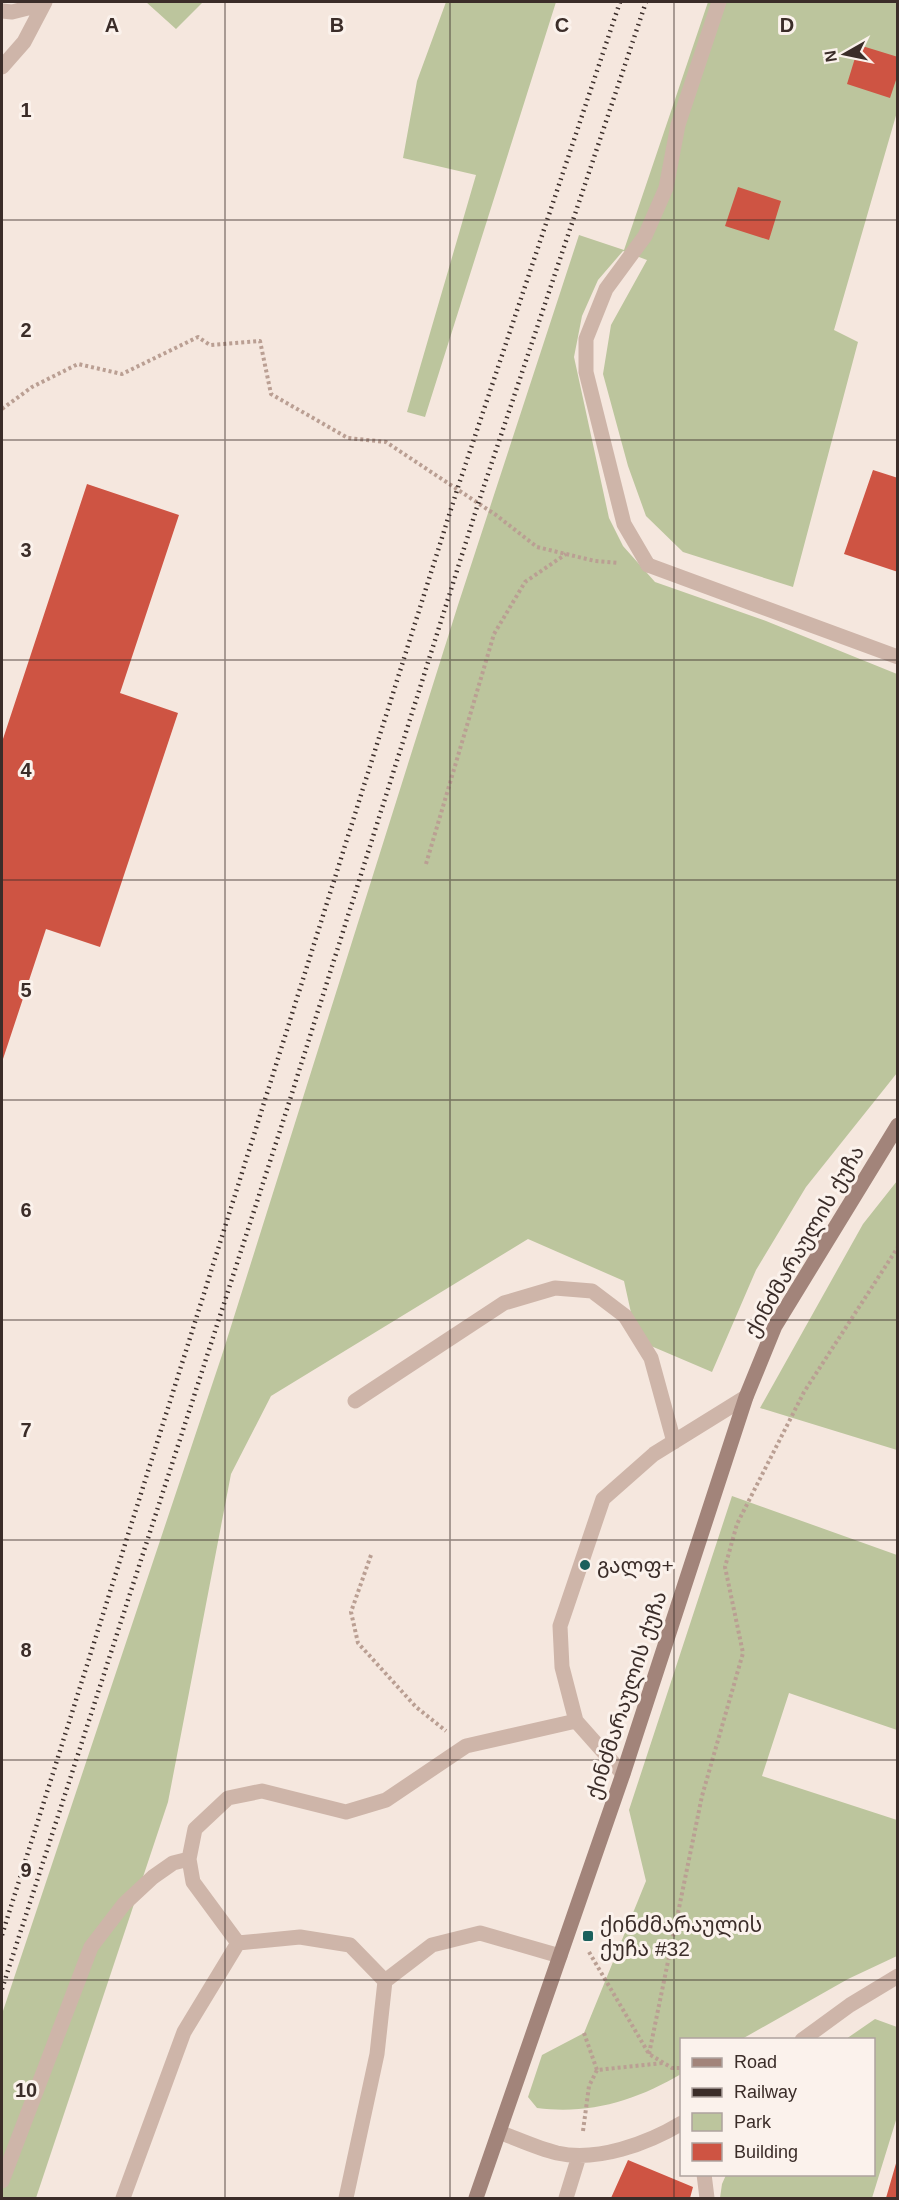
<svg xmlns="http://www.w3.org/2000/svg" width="899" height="2200" font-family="Helvetica,'Noto Sans Georgian',sans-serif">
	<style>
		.green { fill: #bcc59d }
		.building { fill: #ce5443 }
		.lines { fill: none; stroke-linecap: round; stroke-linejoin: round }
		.path { stroke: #ba9f93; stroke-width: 4; stroke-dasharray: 3 3; stroke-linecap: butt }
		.service { stroke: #ceb5a9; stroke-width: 15 }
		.minor { stroke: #ceb5a9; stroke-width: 15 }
		.secondary { stroke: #a2847a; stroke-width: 15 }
		.rail { stroke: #3b2d29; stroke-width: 4.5; stroke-dasharray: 1.5 4.5; stroke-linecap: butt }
		.grid { fill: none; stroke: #3b2d29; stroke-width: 1.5; stroke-opacity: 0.55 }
		.poi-dot { fill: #1b605c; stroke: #fbf2ec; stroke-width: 2 }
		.labels { text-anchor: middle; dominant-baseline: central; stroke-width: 6; stroke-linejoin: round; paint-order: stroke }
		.street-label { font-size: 21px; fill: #3b2d29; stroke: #fbf2ec }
		.poi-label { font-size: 21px; fill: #3b2d29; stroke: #fbf2ec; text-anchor: start }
		.grid-label { font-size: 20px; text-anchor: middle; font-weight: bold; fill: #3b2d29; stroke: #fbf2ec; stroke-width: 6; stroke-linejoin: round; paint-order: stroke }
	</style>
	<rect width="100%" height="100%" fill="#f5e7de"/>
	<!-- green -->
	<path class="green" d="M146,2H203L176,29Z
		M446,2H556L425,417L407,412L476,175L403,158L417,81Z
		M708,2H897V112L834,330L858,342L793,587L683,552L646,516L628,466L603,374L611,325L647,260L623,251L598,280L582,316L574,357L609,518L623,546L655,582L766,621L897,674V1073L806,1187L756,1270L712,1372L637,1340L624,1281L528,1239L271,1396L231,1474L168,1802L36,2198H2V2014L222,1355L458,605L579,235L624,250Z
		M897,1181V1450L760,1408L863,1224Z
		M732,1496L897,1555V1730L789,1693L762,1776L897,1820V1956L848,1979L742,2039L682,2040L681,2074C637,2100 590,2115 537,2108L528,2097L542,2055L584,2033L646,1881L629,1810Z
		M875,2019L897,2027V2117L872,2198H720L722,2184L726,2175L874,2174V2040L846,2039Z"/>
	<!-- building -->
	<path class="building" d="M859,45L898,57V74L890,98L847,84Z
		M738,187L781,201L769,240L725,226Z
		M873,470L898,478V572L844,554Z
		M87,484L179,515L120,693L178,713L100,947L46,929L2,1062V742Z
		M628,2160L693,2187L690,2198H611Z
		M897,2160L898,2198H886Z"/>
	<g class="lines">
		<!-- path -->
		<path class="path" d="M2,409L32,387L78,364L122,374L198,337L210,345L260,341L271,394L348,438L386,442L496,515L537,547L595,561L618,563
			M426,864L494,634L525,582L566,554
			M371,1555L351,1612L358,1643L416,1707L446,1731
			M589,1952L649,2054L672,2068H682
			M584,2033L597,2070
			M649,2054L702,1796L743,1653L725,1567L737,1524L804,1392L898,1247
			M583,2131L589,2086L597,2070L663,2063"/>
		<!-- service -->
		<path class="service" d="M2,11L12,12L44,4
			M2,67L24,42L45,2
			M648,565L624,524L586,372V339L606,289L645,236L666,188L678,125L719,2
			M355,1401L504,1303L555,1288L592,1291L625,1316L651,1358L674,1442
			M623,1774L576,1721L562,1667L560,1626L603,1499L654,1454L746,1397
			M238,1943L193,1882L189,1859L195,1829L228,1798L262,1791L346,1812L386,1800L466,1746L576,1721
			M385,1981L432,1945L480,1933L560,1956
			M704,2174L707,2198
			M2,2181L91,1947L124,1904L153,1877L173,1863L189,1859
			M123,2198L184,2032L238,1943L300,1937L350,1945L385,1981L377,2054L346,2198"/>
		<!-- minor -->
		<path class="minor" d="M648,565L898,657
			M802,2040L850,2005L898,1976
			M499,2132C518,2139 537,2148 557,2153C597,2162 647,2144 682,2123
			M566,2198L579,2156"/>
		<!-- secondary -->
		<path class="secondary" d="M476,2198L623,1774L746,1397L775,1326L898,1125"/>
		<!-- rail -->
		<path class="rail" d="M2,1935L457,490L620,2
			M2,1989L287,1109L478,504L646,2"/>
	</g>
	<!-- grid -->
	<path class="grid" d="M225,2V2198M450,2V2198M674,2V2198M2,220H898M2,440H898M2,660H898M2,880H898M2,1100H898M2,1320H898M2,1540H898M2,1760H898M2,1980H898"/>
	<!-- markers -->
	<g class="poi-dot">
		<circle cx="585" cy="1565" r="6"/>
		<rect x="582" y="1930" width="12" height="12" rx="3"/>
	</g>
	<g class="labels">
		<!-- street labels -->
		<g class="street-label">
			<text transform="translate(804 1241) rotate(-60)">ქინძმარაულის ქუჩა</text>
			<text transform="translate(626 1695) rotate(-72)">ქინძმარაულის ქუჩა</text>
		</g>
		<!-- poi labels -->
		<g class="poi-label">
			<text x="597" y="1565">გალფ+</text>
			<text x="600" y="1924">ქინძმარაულის<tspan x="600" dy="24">ქუჩა #32</tspan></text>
		</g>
	</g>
	<g class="grid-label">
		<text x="112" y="32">A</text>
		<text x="337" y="32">B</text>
		<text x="562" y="32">C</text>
		<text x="787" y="32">D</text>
		<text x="26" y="117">1</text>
		<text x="26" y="337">2</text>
		<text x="26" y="557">3</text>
		<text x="26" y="777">4</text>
		<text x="26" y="997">5</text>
		<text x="26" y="1217">6</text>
		<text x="26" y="1437">7</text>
		<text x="26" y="1657">8</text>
		<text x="26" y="1877">9</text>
		<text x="26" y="2097">10</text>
	</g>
	<!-- border -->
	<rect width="899" height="2200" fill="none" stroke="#3b2d29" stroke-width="6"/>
	<!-- legend -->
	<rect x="680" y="2038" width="195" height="138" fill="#fbf2ec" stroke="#aea39e" stroke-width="1.5"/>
	<rect x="692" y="2058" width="30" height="9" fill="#a2847a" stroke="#aea39e" stroke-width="1.5"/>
	<text x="734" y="2068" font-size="18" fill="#3b2d29">Road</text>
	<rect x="692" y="2088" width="30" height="9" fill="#3b2d29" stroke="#aea39e" stroke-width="1.5"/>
	<text x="734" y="2098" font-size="18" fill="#3b2d29">Railway</text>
	<rect x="692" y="2113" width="30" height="18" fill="#bcc59d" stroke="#aea39e" stroke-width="1.5"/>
	<text x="734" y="2128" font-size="18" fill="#3b2d29">Park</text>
	<rect x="692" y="2143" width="30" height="18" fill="#ce5443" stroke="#aea39e" stroke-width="1.5"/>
	<text x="734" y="2158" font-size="18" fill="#3b2d29">Building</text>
	<!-- north arrow -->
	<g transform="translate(845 54) rotate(261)" stroke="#fbf2ec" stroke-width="4.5" paint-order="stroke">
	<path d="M0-4.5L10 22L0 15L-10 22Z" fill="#3b2d29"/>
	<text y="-9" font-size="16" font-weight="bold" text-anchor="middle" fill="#3b2d29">N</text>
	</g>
</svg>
